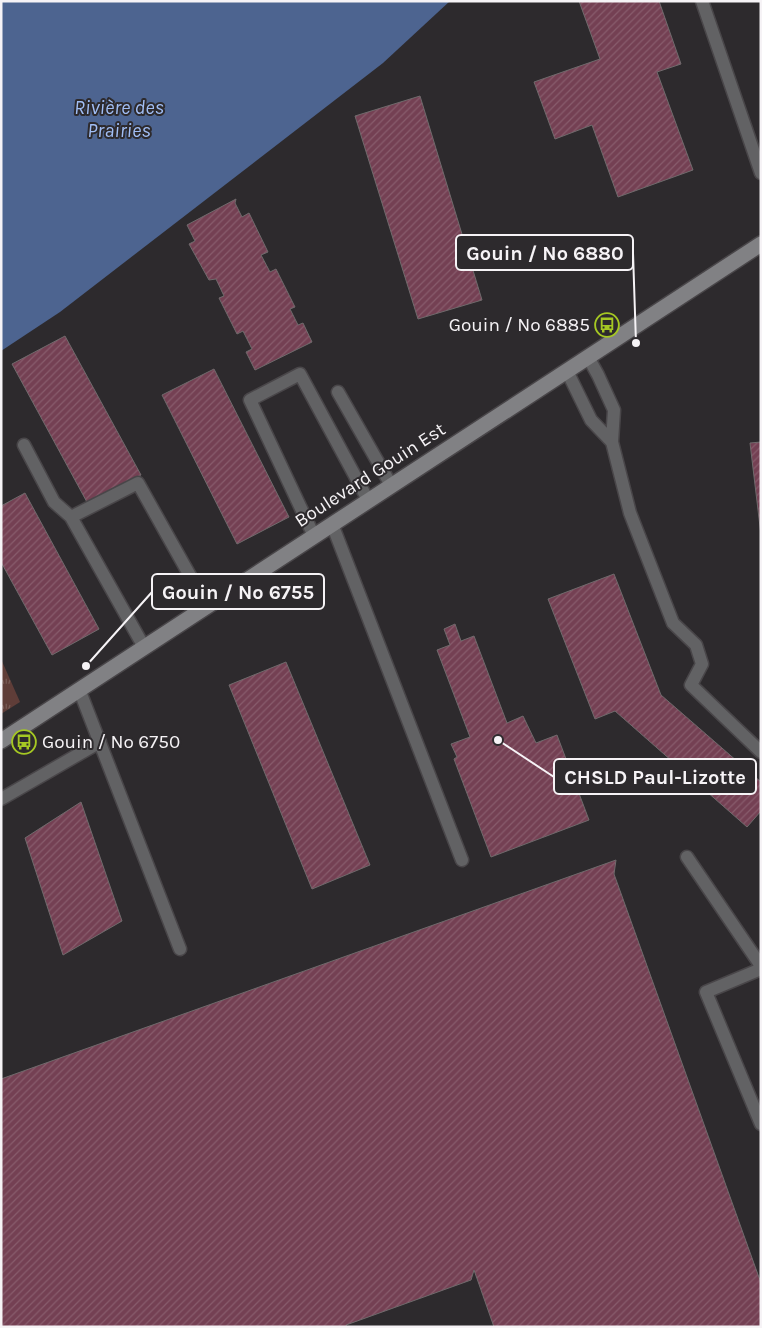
<svg xmlns="http://www.w3.org/2000/svg" width="762" height="1328" font-family="Karla,sans-serif">
	<style>
		.grass { fill: url(#grass-tufts) }
		.water { fill: #4d6490 }
		.building { fill: url(#building-hatch); stroke: #706a6c }
		.lines { fill: none; stroke-linecap: round; stroke-linejoin: round }
		.lane-casing { stroke: #494649; stroke-width: 15 }
		.secondary-casing { stroke: #494649; stroke-width: 18 }
		.lane { stroke: #626264; stroke-width: 12 }
		.secondary { stroke: #818184; stroke-width: 15 }
		.labels { text-anchor: middle; dominant-baseline: central; stroke-width: 4; stroke-linejoin: round; paint-order: stroke }
		.poi-label { font-size: 19px; fill: #f6f3f6; stroke: #2d2a2d; text-anchor: end }
		.street-label { font-size: 19px; fill: #f6f3f6; stroke: #2d2a2d }
		.water-label { font-size: 20px; font-style: italic; fill: #a1bef5; stroke: #2d2a2d }
		.leader { fill: none; stroke: #f6f3f6; stroke-width: 2 }
		.callout-dot { fill: #f6f3f6; stroke: #2d2a2d; stroke-width: 2 }
		.callout { fill: #2d2a2d; stroke: #f6f3f6; stroke-width: 2 }
		.callout-label { font-size: 20px; text-anchor: middle; font-weight: bold; fill: #f6f3f6 }
	</style>
	<defs>
		<pattern id="grass-tufts" width="24" height="20" patternUnits="userSpaceOnUse" patternTransform="scale(1.25)"><rect width="24" height="20" fill="#5f3d38"/><path d="M3 7l-1-3M5 7V3M7 7l1-3M15 17l-1-3M17 17v-4M19 17l1-3" fill="none" stroke="#775a55"/></pattern>
		<pattern id="building-hatch" width="6" height="6" patternUnits="userSpaceOnUse" patternTransform="scale(1.25)"><rect width="6" height="6" fill="#744053"/><path d="M-1 1l2-2M0 6l6-6M5 7l2-2" fill="none" stroke="#885c6c"/></pattern>
	</defs>
	<rect width="100%" height="100%" fill="#2d2a2d"/>
	<!-- grass -->
	<path class="grass" d="M1,659L20,702L1,714Z"/>
	<!-- water -->
	<path class="water" d="M1,1H450L383,63L60,312L1,351Z"/>
	<!-- building -->
	<path class="building" d="M579,1H659L681,64L657,72L693,170L618,197L592,125L555,139L534,82L600,59Z
		M420,96L482,300L418,319L355,116Z
		M236,199L235,203L242,217L249,213L268,252L261,255L270,272L276,269L295,307L290,309L298,325L303,323L312,342L255,370L246,352L252,349L243,331L237,334L219,298L224,296L216,279L209,280L189,244L195,241L187,225Z
		M65,336L141,475L88,504L12,364Z
		M214,369L289,517L237,544L162,395Z
		M761,442V535L750,443Z
		M25,493L99,629L52,655L1,562V506Z
		M614,574L661,695L761,782V811L747,827L615,711L595,719L548,599Z
		M455,624L461,641L474,636L507,723L523,716L536,743L557,735L589,820L491,857L454,759L457,757L451,744L470,737L437,650L450,645L444,629Z
		M286,662L370,865L312,889L229,685Z
		M81,802L122,921L63,955L25,838Z
		M616,860L614,874L761,1283V1327H494L474,1270L471,1280L346,1325L347,1327H1V1079Z"/>
	<g class="lines">
		<!-- lane casing -->
		<g class="lane-casing">
			<path id="lane" d="M702,1L761,173
				M588,357L598,375L614,410L612,442L630,513L673,623L696,645L702,664L691,685L761,752
				M567,371L591,420L612,442
				M338,392L391,485
				M24,445L54,502L71,517
				M332,524L462,860
				M314,536L250,400L300,374L368,500
				M144,647L71,517L138,483L207,606
				M79,689L180,949
				M1,799L100,742
				M687,857L761,966
				M761,969L706,992L761,1124"/>
		</g>
		<!-- secondary casing -->
		<g class="secondary-casing">
			<path id="secondary" d="M1,741L761,244"/>
		</g>
		<!-- lane -->
		<use href="#lane" class="lane"/>
		<!-- secondary -->
		<use href="#secondary" class="secondary"/>
	</g>
	<!-- icons -->
	<defs>
		<g id="bus-ring" transform="scale(1.25)"><circle r="9.5" fill="#2d2a2d" stroke="#a5c823" stroke-width="1.5"/><path d="M-5-6H5V4H4V6H2V4H-2V6H-4V4H-5ZM-3.5-4V0h7V-4ZM-3.5 1.2v1.5H-2V1.2ZM2 1.2v1.5H3.5V1.2Z" fill="#a5c823"/></g>
	</defs>
	<g fill-rule="evenodd">
		<use href="#bus-ring" x="607" y="325"/>
		<use href="#bus-ring" x="24" y="742"/>
	</g>
	<g class="labels">
		<!-- poi labels -->
		<g class="poi-label">
			<text x="590" y="325">Gouin / No 6885</text>
			<text x="42" y="742" text-anchor="start">Gouin / No 6750</text>
		</g>
		<!-- street labels -->
		<g class="street-label">
			<text transform="translate(370 475) rotate(-33)">Boulevard Gouin Est</text>
		</g>
		<!-- water labels -->
		<g class="water-label">
			<text x="119" y="107">Rivière des<tspan x="119" dy="23">Prairies</tspan></text>
		</g>
	</g>
	<!-- callouts -->
	<path class="leader" d="M636 343L633 253M86 666L152 592M498 740L554 777"/>
	<g class="callout-dot">
		<circle cx="636" cy="343" r="5"/>
		<circle cx="86" cy="666" r="5"/>
		<circle cx="498" cy="740" r="5"/>
	</g>
	<g class="callout">
		<rect x="456" y="235" width="177" height="35" rx="5"/>
		<rect x="152" y="574" width="172" height="35" rx="5"/>
		<rect x="554" y="759" width="202" height="35" rx="5"/>
	</g>
	<g class="callout-label">
		<text x="545" y="260">Gouin / No 6880</text>
		<text x="238" y="599">Gouin / No 6755</text>
		<text x="655" y="784">CHSLD Paul-Lizotte</text>
	</g>
	<!-- border -->
	<rect width="762" height="1328" fill="none" stroke="#f6f3f6" stroke-width="5"/>
</svg>
